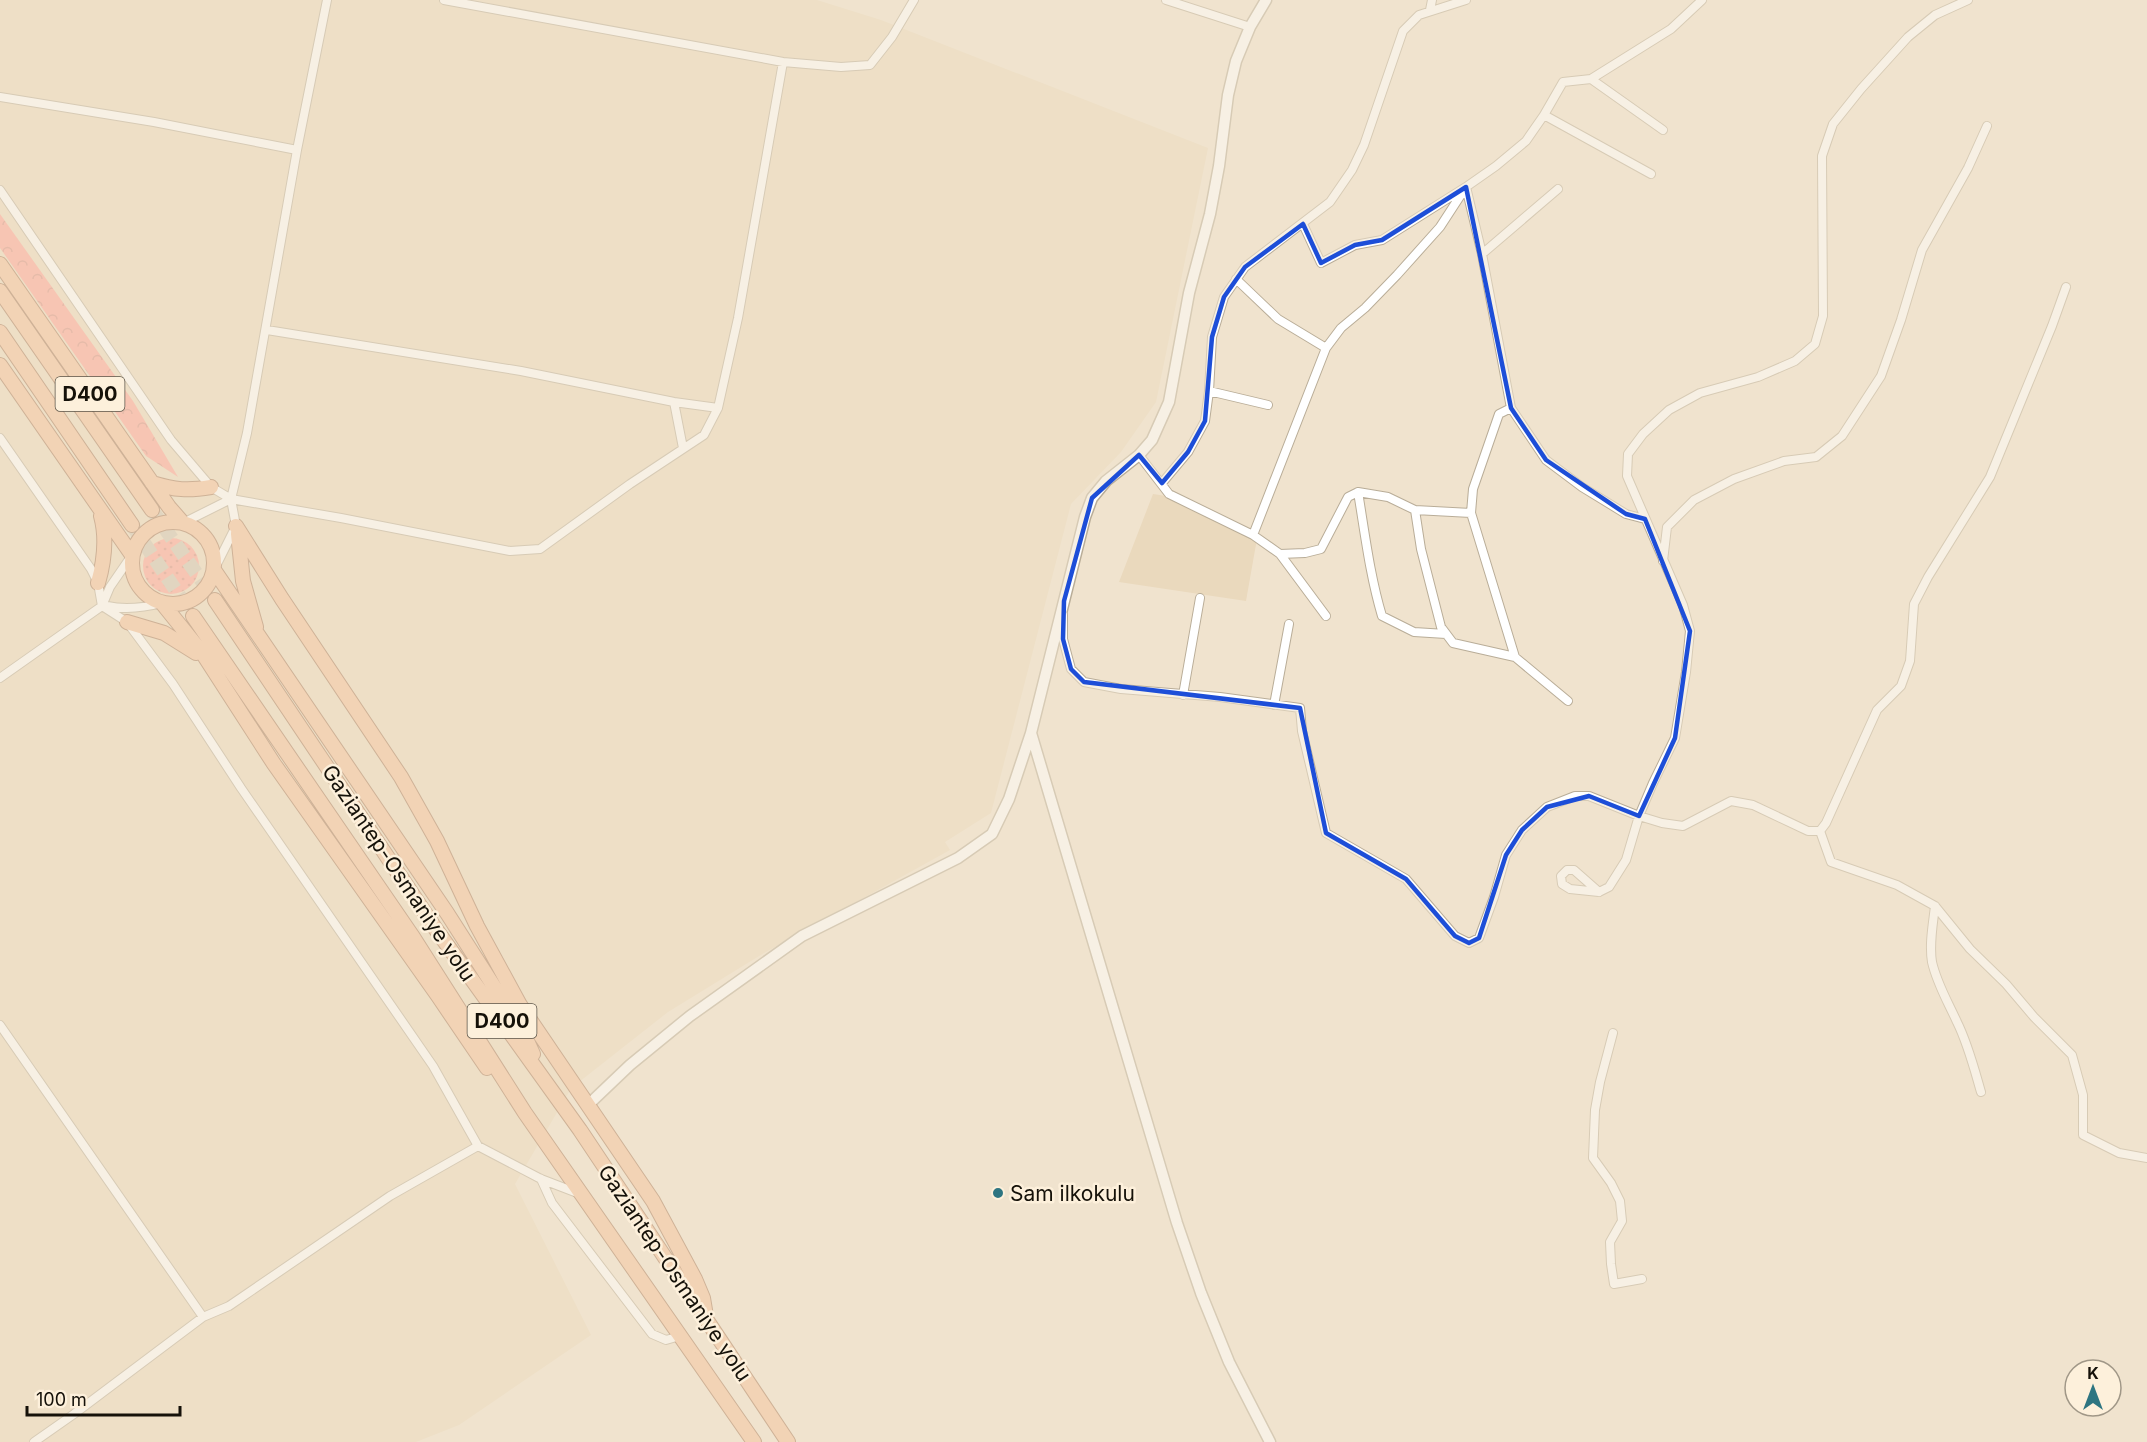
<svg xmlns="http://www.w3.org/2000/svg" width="2147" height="1442" font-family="Inter,sans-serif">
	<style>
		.built { fill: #ead9bd }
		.grass { fill: url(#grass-dots) }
		.forest { fill: url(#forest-crowns) }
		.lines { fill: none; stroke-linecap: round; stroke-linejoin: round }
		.trunk-tunnel { stroke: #cfc4b0; stroke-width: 14; stroke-dasharray: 14 7; stroke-linecap: butt }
		.minor-casing { stroke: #b9ad98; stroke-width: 10 }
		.tertiary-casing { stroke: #b9ad98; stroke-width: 13 }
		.trunk-casing { stroke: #a57655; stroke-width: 16 }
		.minor { stroke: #fff; stroke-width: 8 }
		.tertiary { stroke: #fff; stroke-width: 10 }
		.trunk { stroke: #f4be98; stroke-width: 14 }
		.marked { fill: none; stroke: #1d4ed8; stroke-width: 4.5; stroke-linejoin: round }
		.poi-dot { fill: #2e7581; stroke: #fdf0db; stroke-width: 2 }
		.labels { text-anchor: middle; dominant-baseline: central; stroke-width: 5; stroke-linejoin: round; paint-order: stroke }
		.shield { fill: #fdf0db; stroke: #5b5448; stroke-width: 1.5 }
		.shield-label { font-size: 20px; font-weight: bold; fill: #151109 }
		.street-label { font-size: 21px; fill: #151109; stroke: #fdf0db }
		.poi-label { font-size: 21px; fill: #151109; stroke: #fdf0db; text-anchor: start }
	</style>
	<defs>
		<pattern id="grass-dots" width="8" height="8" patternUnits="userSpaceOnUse" patternTransform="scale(1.5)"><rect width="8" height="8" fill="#fea193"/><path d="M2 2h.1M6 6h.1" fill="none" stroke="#d98a7d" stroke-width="1.8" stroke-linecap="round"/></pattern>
		<pattern id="forest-crowns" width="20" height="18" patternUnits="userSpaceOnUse" patternTransform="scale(1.5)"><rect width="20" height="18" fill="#fea193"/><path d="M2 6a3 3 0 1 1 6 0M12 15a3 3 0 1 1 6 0" fill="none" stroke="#d98a7d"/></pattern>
	</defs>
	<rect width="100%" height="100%" fill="#f0e3ce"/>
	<!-- built -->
	<path class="built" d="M0,0H817L881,20L1208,148L1156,402L1121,452L1071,504L991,813L945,842L950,850L764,953L668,1012L579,1082L576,1080L515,1184L591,1335L459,1425L416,1442H0Z
		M1153,494L1179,498L1258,533L1246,601L1119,582Z"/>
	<!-- grass -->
	<path class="grass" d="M143 566a28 28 0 1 1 56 0a28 28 0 1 1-56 0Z"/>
	<!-- forest -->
	<path class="forest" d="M0,214L133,401L178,477L146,456L0,248Z"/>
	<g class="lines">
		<!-- trunk-tunnel -->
		<path class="trunk-tunnel" d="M152,510L215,600
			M132,525L193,616"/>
		<!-- minor casing -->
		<g class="minor-casing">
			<path id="minor" d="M444,0L783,62L841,67L870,65L892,37L914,0
				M1166,0L1250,27
				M1430,10L1432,0
				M1591,79L1663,130
				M0,97L154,122L297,150
				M1544,115L1651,174
				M0,190L171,440L211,487L231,499L236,526L214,570
				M1303,224L1321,263L1355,245L1382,240L1466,187L1482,254L1511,408L1546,460L1582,487L1626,514L1645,519
				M1482,254L1558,189
				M1236,279L1278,319L1326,348
				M267,330L521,371L674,402L718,408
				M1209,391L1268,405
				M674,402L683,448
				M1511,408L1499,414L1473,489L1471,513L1515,657
				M0,438L91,569L98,583L102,606L127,622L173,684L241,788L433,1066L478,1146L390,1196L229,1306L203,1317L74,1414L34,1442
				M1139,455L1169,494L1253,535L1280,554L1305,553L1321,549L1348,497L1358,492L1388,497L1415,510L1471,513
				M1162,483L1188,452L1205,421L1209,391L1212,337L1224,297L1245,267L1330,202L1352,170L1364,145L1403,31L1419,15L1466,0
				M1358,492C1365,534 1370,576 1382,616L1414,632L1446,634
				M231,499L247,433L297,150L327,0
				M1415,510L1421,549L1441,627L1453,643L1515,657L1568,701
				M183,523L231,499L341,518L510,551L540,549L630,484L704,435L718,408L738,318L783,62
				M1253,535L1326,348L1341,328L1365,308L1397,275L1440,227L1466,187L1496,166L1526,141L1544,115L1563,82L1591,79L1671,29L1702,0
				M1280,554L1326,616
				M1663,561L1667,527L1694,500L1734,479L1784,461L1816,457L1842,436L1881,376L1901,320L1922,250L1968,168L1987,126
				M107,606C126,610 143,608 162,603
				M1063,615V639L1071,669L1084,682L1121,689L1220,697L1300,708L1302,731L1326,833L1406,879L1455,936L1469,943L1479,938L1494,897L1506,855L1522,830L1547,807L1575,796H1589L1639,816L1662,823L1683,826L1731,801L1753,805L1808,831H1820L1826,823L1877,710L1901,686L1910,661L1914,604L1928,577L1990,477L2052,326L2066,287
				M0,678L102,606L110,587L132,555
				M1183,695L1200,598
				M1274,705L1289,624
				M1820,831L1831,862L1897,885L1935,906L1970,949L2006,984L2034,1017L2072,1055L2083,1095V1135L2119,1153L2147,1158
				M1599,892L1574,870H1567L1561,876L1562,884L1570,889L1599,892L1609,887L1626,860L1639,816L1653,783L1675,738L1686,672L1690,631L1683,605L1627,476L1628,454L1643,434L1669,410L1700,393L1758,377L1795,361L1815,344L1823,316L1822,156L1833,124L1861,89L1908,37L1935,15L1968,0
				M1935,906C1933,924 1929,944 1932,962C1937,984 1948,1002 1957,1022C1968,1044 1974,1068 1981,1092
				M0,1025L203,1317
				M1613,1033L1600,1082L1595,1110L1593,1158L1611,1183L1620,1201L1622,1221L1610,1242L1611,1264L1614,1284L1642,1279
				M478,1146L541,1179L580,1194
				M541,1179L552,1203L652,1334L666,1340L680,1336"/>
		</g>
		<!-- tertiary casing -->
		<g class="tertiary-casing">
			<path id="tertiary" d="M1031,733L1177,1223L1201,1293L1229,1362L1270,1442
				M588,1105L630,1065L690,1016L802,936L958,858L992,834L1009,799L1031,733L1085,517L1092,498L1106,481L1139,455L1152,440L1169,402L1189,293L1210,214L1219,166L1228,95L1236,61L1250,27L1266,0"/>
		</g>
		<!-- trunk casing -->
		<g class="trunk-casing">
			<path id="trunk" d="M0,264L169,507L183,523
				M0,291L152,510
				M0,332L132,525
				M0,365L132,555
				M152,483C175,490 188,491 211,487
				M132 563a41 41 0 1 1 82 0a41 41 0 1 1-82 0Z
				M236,526L282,599L401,777L437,841L477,926L520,1005L653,1201L695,1279L703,1298L706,1316
				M238,534L243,581L256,627
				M214,570L447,913L523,1032L533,1054
				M98,583C104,562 107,538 101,516
				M215,600L435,928L580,1130L788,1442
				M162,603L203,654L274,764L438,996L487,1068
				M193,616L413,937L525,1113L754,1442
				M127,622L164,633L196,653"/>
		</g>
		<!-- minor -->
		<use href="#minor" class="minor"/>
		<!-- tertiary -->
		<use href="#tertiary" class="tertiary"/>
		<!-- trunk -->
		<use href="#trunk" class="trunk"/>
	</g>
	<!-- marked area -->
	<path d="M0 0H2147V1442H0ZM1466,187L1511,408L1546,460L1626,514L1645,519L1690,631L1675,738L1639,816L1589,796L1547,807L1522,830L1506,855L1479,938L1469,943L1455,936L1406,879L1326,833L1300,708L1084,682L1071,669L1063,639L1064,601L1092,498L1139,455L1162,483L1188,452L1205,421L1212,337L1224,297L1245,267L1303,224L1321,263L1355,245L1382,240Z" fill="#f0e3ce" fill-opacity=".55" fill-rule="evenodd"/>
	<path class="marked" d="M1466,187L1511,408L1546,460L1626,514L1645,519L1690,631L1675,738L1639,816L1589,796L1547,807L1522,830L1506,855L1479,938L1469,943L1455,936L1406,879L1326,833L1300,708L1084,682L1071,669L1063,639L1064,601L1092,498L1139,455L1162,483L1188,452L1205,421L1212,337L1224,297L1245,267L1303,224L1321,263L1355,245L1382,240Z"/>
	<!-- markers -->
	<circle class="poi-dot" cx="998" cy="1193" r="6"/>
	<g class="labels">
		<!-- shield labels -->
		<g class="shield">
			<rect x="55.5" y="377" width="69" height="34" rx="4.5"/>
			<rect x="467.5" y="1004" width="69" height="34" rx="4.5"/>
		</g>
		<g class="shield-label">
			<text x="90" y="394">D400</text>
			<text x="502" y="1021">D400</text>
		</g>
		<!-- street labels -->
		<g class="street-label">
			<text transform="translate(399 873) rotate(56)">Gaziantep-Osmaniye yolu</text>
			<text transform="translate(675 1273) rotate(56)">Gaziantep-Osmaniye yolu</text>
		</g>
		<!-- poi labels -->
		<g class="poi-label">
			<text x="1010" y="1193">Sam ilkokulu</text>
		</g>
	</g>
	<!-- north arrow -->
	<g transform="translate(2093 1388)"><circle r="28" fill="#fdf0db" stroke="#a09787" stroke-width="1.5"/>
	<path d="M0-4.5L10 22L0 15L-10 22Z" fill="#2e7581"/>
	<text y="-9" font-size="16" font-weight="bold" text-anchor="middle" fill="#151109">K</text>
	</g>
	<!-- scale -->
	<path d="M27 1406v9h153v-9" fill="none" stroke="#151109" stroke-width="3"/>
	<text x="36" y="1406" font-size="18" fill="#151109" stroke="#fdf0db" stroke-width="4.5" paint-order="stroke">100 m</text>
</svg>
